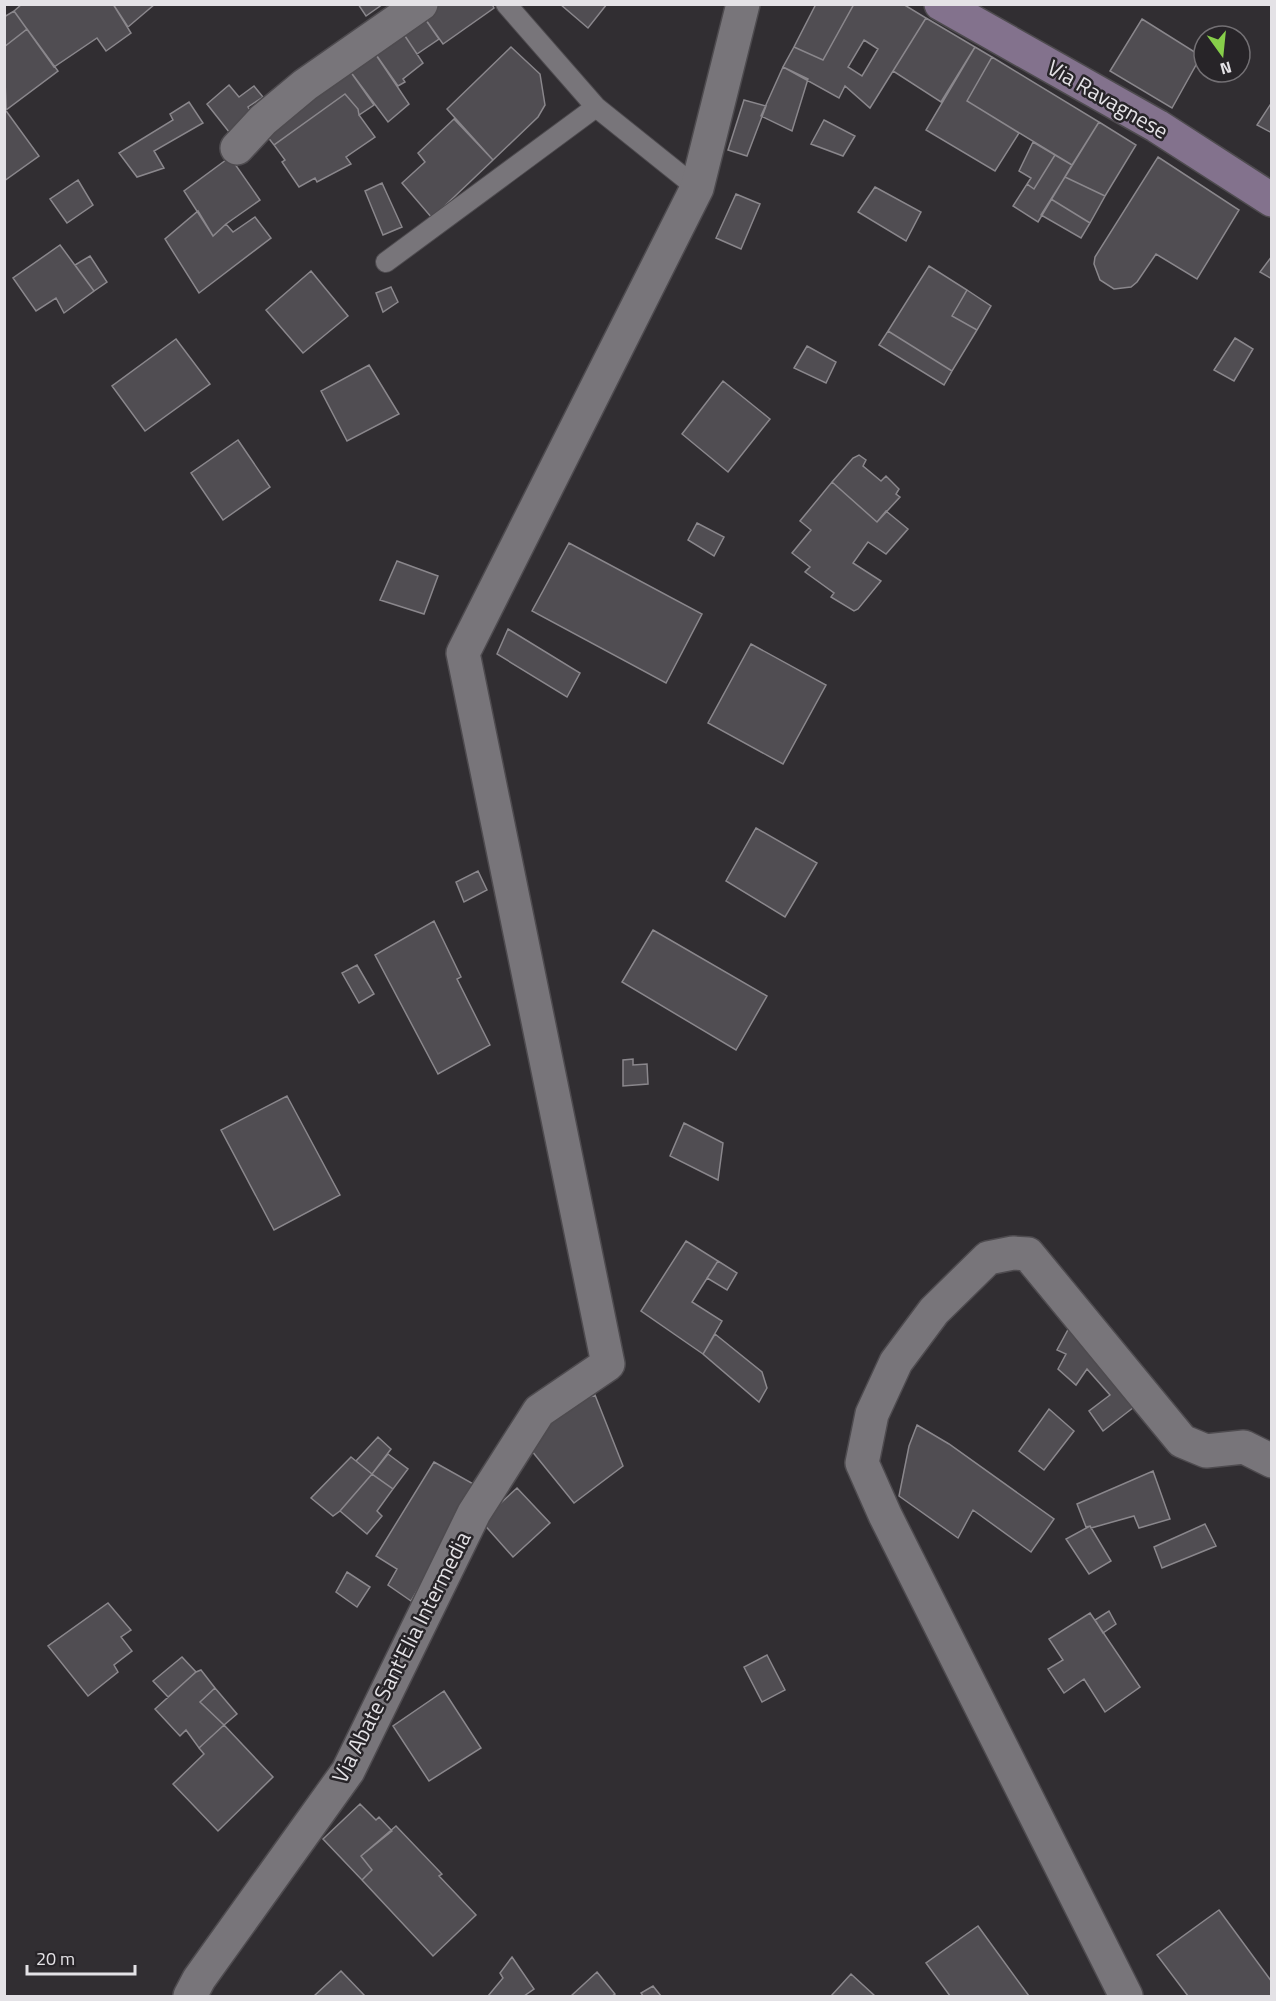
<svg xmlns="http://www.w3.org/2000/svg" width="1276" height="2001" font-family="'Titillium Web',sans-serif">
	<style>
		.building { fill: #504d52; stroke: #8a878c; stroke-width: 1.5; fill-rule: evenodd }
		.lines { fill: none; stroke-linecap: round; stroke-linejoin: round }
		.service-casing { stroke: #4e4b4f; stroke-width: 22 }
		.minor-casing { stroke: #4e4b4f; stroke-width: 36 }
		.secondary-casing { stroke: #4e4b4f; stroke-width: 36 }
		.service { stroke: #78757a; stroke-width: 20 }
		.minor { stroke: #78757a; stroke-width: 33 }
		.secondary { stroke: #83728d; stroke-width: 33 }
		.labels { text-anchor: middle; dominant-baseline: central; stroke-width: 5; stroke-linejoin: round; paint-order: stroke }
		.street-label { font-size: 22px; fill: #e4e2e6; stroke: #272428 }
	</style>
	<rect width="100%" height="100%" fill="#312e32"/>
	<!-- building -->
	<path class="building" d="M22,4H113L131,33L106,51L97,38L54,67L14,11Z
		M113,4H155L128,27Z
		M358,4H383L366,16Z
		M433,4H492L494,8L443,44L421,13Z
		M560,4H607L588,28Z
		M816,4H854L823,60L794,47Z
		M854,4H903L926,18L870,108L845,86L839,98L783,67L794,47L823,60ZM864,40L878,49L862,76L848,67Z
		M14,11L27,29L4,47V17Z
		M421,13L439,39L417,54L401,30Z
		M926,18L975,47L941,102L893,71Z
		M1142,19L1201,56L1172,108L1110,71Z
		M27,29L58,71L6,110L4,47Z
		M401,30L423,63L403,79L405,82L398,86L372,49Z
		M511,47L540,74L545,105L538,117L493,160L447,109Z
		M975,47L992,57L967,101L1019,133L995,171L926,130Z
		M372,49L409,104L388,122L350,71Z
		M992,57L1099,122L1072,165L967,101Z
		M783,67L808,79L792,131L761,116Z
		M350,71L374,105L359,115L358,109L345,94L274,145L263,131Z
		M229,85L239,97L254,86L263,97L248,107L255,119L233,137L207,104Z
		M345,94L358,109L359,115L375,137L346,157L351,164L317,182L315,178L299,187L282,162L285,160L274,145Z
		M744,100L766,106L747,156L728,150Z
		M189,102L203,123L154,151L164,168L137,177L119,153L173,120L170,114Z
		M1272,102V133L1257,125Z
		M4,108L39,156L4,181Z
		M454,119L493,160L432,218L402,183L425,162L418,153Z
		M824,120L855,136L843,156L811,144Z
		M1099,122L1136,145L1105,196L1065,177Z
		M1033,142L1055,155L1034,189L1027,184L1031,178L1019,171Z
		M1055,155L1072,165L1038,222L1013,206L1027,184L1034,189Z
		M230,157L260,200L226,224L213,236L184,191Z
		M1158,157L1239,210L1197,279L1156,254L1137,282L1131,287L1114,289L1100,280L1094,264L1095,257Z
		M1065,177L1105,196L1090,223L1051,199Z
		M78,180L93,205L67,223L50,199Z
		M382,183L402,227L383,235L365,191Z
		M875,187L921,212L906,241L858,212Z
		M736,194L760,204L741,249L716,238Z
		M1051,199L1090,223L1081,238L1041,215Z
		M198,211L213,236L226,224L233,232L255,217L271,238L199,293L165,239Z
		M60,245L94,291L64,313L56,298L36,311L13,278Z
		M90,256L107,282L94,291L75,265Z
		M1272,256V279L1260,272Z
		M929,266L967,290L952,316L977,330L952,371L888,331Z
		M311,271L348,316L303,353L266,310Z
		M391,287L398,302L383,312L376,293Z
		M967,290L991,306L977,330L952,316Z
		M888,331L952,371L944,385L879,345Z
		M1235,338L1253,349L1234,381L1214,370Z
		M176,339L210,384L145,431L112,386Z
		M807,346L836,362L826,383L794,368Z
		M369,365L399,414L347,441L321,391Z
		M723,381L770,419L728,472L682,434Z
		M238,440L270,487L223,520L191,473Z
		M859,455L866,460L863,466L881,481L886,476L899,489L896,494L900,497L877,522L832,482L853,458Z
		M832,482L877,522L886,511L908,529L886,554L868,542L853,563L881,581L858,609L854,611L831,597L834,593L805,572L810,567L792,553L811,530L800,521Z
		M697,523L724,537L714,556L688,540Z
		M569,543L702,614L666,683L532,611Z
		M397,561L438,576L424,614L380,600Z
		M508,629L580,673L567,697L497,654Z
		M751,644L826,685L783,764L708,723Z
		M756,828L817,863L785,917L726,881Z
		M478,871L487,890L464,902L456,882Z
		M434,921L461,977L457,979L490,1045L438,1074L375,955Z
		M653,930L767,996L736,1050L622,982Z
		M357,965L374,994L359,1003L342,973Z
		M633,1059V1065L647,1064L648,1084L623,1086V1060Z
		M287,1096L340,1195L274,1230L221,1130Z
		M684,1123L723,1143L718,1180L670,1156Z
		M686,1241L718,1261L692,1302L722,1321L703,1354L641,1311Z
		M718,1261L737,1273L727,1290L707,1278Z
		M1070,1326L1138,1404L1103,1431L1089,1411L1110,1395L1087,1369L1076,1385L1058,1369L1066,1354L1057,1350Z
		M715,1334L762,1372L767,1388L759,1402L703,1354Z
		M595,1395L623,1466L574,1503L527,1445L569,1405Z
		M1049,1409L1074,1431L1044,1470L1019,1451Z
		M917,1425L949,1444L1054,1519L1031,1552L973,1510L958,1538L899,1496L909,1446Z
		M378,1437L391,1449L372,1474L356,1461Z
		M388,1454L408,1469L393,1489L372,1474Z
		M351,1457L372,1474L340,1511L333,1516L311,1498Z
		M434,1462L477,1486L411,1601L388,1585L397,1569L376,1556Z
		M1153,1471L1170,1519L1139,1528L1134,1516L1091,1528L1090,1526L1086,1527L1077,1504Z
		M372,1474L393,1489L377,1511L382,1516L367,1534L340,1511Z
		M517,1488L550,1523L513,1557L481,1521Z
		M1205,1524L1216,1546L1162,1568L1154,1547Z
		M1090,1526L1111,1561L1089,1574L1066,1539Z
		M347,1572L370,1587L357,1607L336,1592Z
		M108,1603L131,1630L121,1637L132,1651L114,1665L118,1672L88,1696L48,1646Z
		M1109,1611L1116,1624L1103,1633L1095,1620Z
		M1090,1613L1140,1687L1105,1712L1084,1679L1064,1693L1048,1669L1063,1660L1049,1639Z
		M767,1655L785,1690L762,1702L744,1667Z
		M182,1657L196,1672L168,1697L153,1681Z
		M201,1670L215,1688L200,1702L224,1725L199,1748L186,1730L180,1736L155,1709L196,1672Z
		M215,1688L237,1714L224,1725L200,1702Z
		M444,1691L481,1748L429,1781L393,1726Z
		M224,1725L273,1777L218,1831L173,1784L204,1754L199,1748Z
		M360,1804L376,1820L379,1817L392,1831L361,1856L372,1870L362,1880L323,1839Z
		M396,1826L442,1874L439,1876L476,1915L433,1956L362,1880L372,1870L361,1856Z
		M1219,1910L1272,1982V1996H1188L1157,1955Z
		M978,1926L1029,1996H950L926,1963Z
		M512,1957L534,1989L524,1996H488L503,1978L500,1973Z
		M341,1971L365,1996H314Z
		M597,1972L615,1994L612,1996H571Z
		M851,1974L875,1996H831Z
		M653,1986L661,1996H643L641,1993Z"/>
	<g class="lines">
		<!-- service casing -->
		<g class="service-casing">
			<path id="service" d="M506,4L596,107L697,188
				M386,262L596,107"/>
		</g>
		<!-- minor casing -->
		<g class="minor-casing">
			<path id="minor" d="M237,148L263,120L305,85L421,4
				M190,1996L199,1979L348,1771L474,1513L539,1411L608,1364L463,653L697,188L743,4
				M1126,1996L885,1515L862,1463L872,1414L896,1362L934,1311L988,1258L1013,1253L1028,1254L1182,1441L1206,1451L1244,1447L1272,1461"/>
		</g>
		<!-- secondary casing -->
		<g class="secondary-casing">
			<path id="secondary" d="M941,4L1157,126L1272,200"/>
		</g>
		<!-- service -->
		<use href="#service" class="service"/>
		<!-- minor -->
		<use href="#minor" class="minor"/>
		<!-- secondary -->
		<use href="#secondary" class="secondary"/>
	</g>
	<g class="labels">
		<!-- street labels -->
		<g class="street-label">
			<text transform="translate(1108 99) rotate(30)">Via Ravagnese</text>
			<text transform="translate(401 1657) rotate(-63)">Via Abate Sant'Elia Intermedia</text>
		</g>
	</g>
	<!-- border -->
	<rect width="1276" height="2001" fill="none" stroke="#e4e2e6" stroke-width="12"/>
	<!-- north arrow -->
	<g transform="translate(1222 54) rotate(165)"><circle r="28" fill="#272428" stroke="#737074" stroke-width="1.5"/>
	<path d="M0-4.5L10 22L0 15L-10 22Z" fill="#87cf4a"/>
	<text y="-9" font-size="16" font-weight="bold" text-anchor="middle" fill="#e4e2e6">N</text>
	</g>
	<!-- scale -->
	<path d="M27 1965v9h108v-9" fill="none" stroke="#e4e2e6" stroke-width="3"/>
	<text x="36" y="1965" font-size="18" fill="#e4e2e6" stroke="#272428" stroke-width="4.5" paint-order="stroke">20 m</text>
</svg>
